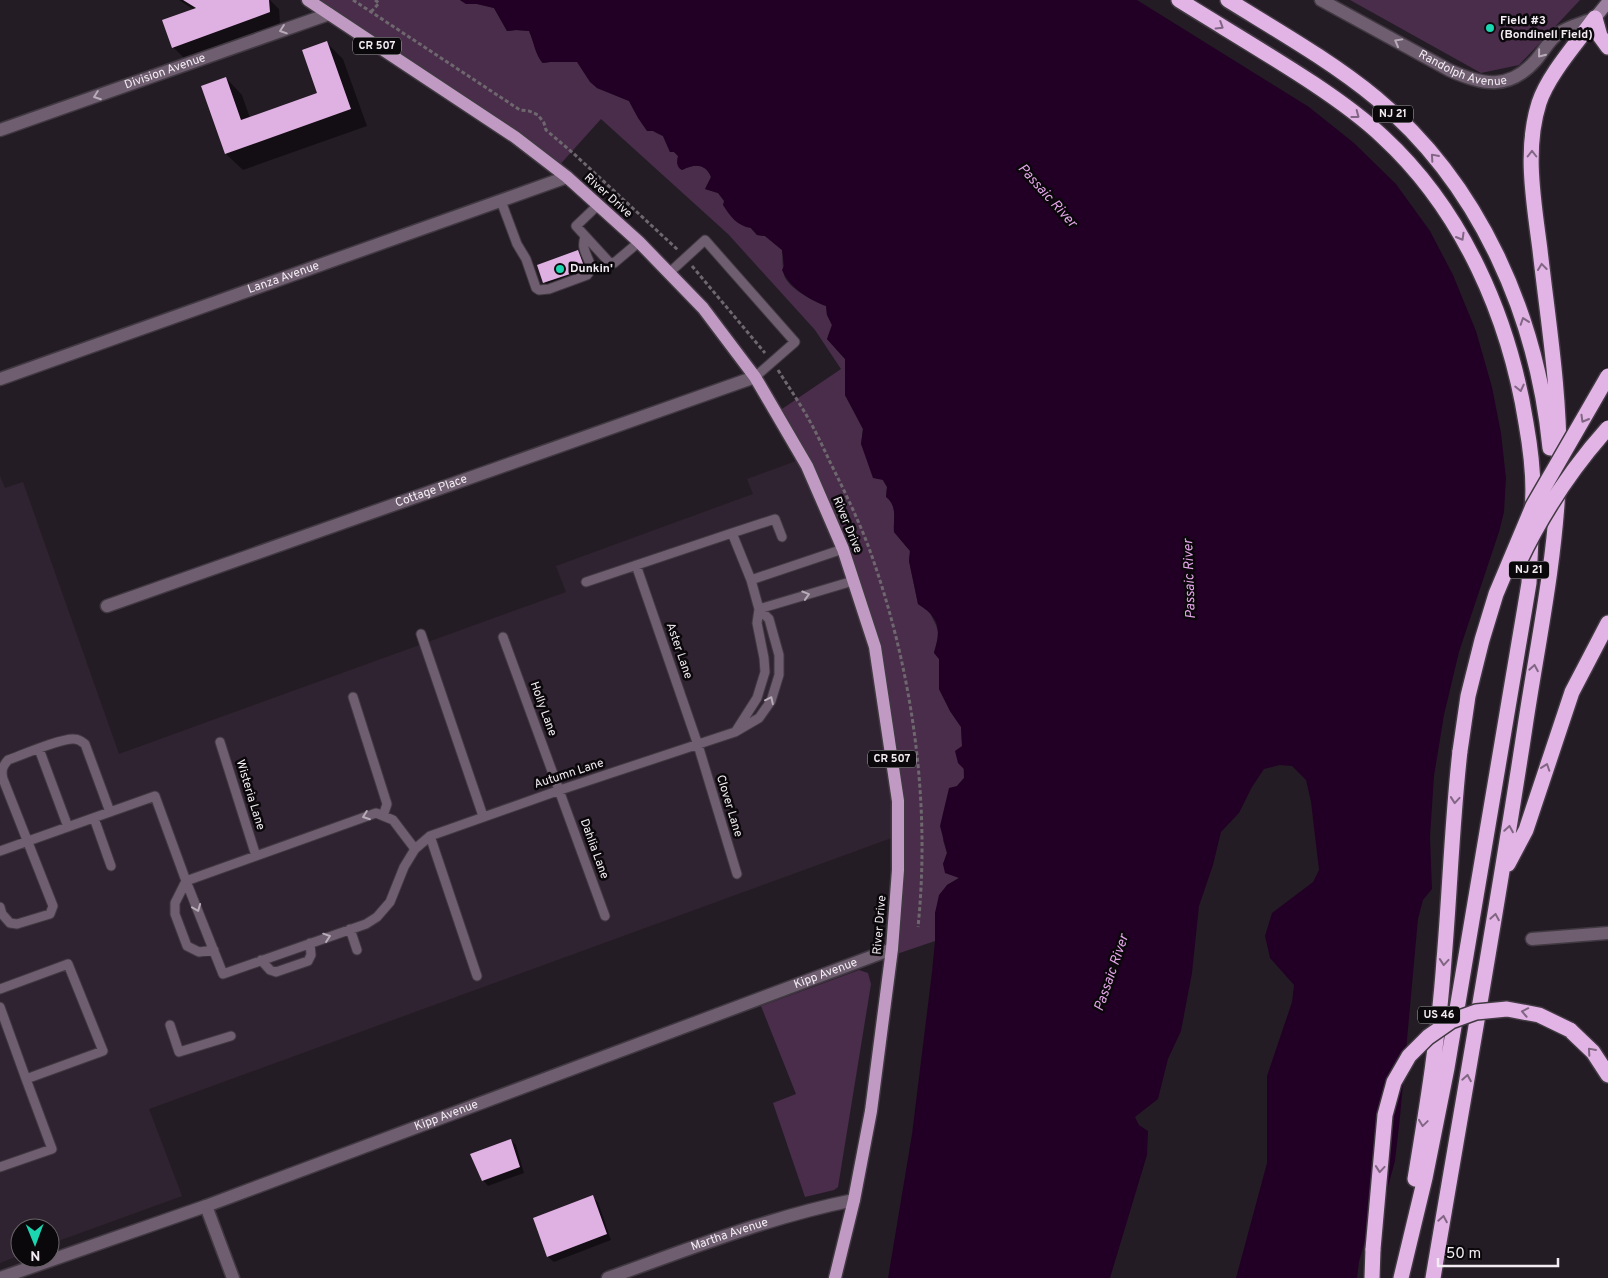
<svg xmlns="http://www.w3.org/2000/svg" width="1608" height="1278" font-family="Overpass,sans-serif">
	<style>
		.built { fill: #302331 }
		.green { fill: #492d4b }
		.water { fill: #220025 }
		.shadow { fill: #0007 }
		.building { fill: #dfb0e2 }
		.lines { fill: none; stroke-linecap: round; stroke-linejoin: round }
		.service-casing { stroke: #413942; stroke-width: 11 }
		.minor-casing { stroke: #413942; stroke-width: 15 }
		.tertiary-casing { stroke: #413942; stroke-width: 15 }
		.secondary-casing { stroke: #413942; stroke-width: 15 }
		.primary-casing { stroke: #413942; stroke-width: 15 }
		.motorway-casing { stroke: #413942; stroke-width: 18 }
		.path { stroke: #6e676e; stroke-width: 3; stroke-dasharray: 4 2.5; stroke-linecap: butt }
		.service { stroke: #6f5d70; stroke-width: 9 }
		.minor { stroke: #6f5d70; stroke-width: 12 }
		.tertiary { stroke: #6f5d70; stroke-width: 12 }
		.secondary { stroke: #9d809f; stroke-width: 12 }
		.primary { stroke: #c19ac4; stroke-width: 12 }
		.motorway { stroke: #e2b3e5; stroke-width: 15 }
		.motorway-bridge-casing { stroke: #413942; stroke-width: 18; stroke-linecap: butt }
		.motorway-bridge { stroke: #e2b3e5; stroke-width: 15 }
		.oneway { stroke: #816683 }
		.oneway2 { stroke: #b8acb8 }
		.poi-dot { fill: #1cd5b1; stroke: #0b080b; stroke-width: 2 }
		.labels { text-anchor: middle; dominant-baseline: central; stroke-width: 5; stroke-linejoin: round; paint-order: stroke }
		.shield { fill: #0b080b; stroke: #ada8ad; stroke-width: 1 }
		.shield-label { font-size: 11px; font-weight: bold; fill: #f3edf3 }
		.poi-label { font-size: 12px; font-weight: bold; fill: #f3edf3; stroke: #0b080b; text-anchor: start }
		.street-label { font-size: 12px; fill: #f3edf3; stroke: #0b080b }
		.water-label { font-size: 14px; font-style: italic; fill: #e5a6e9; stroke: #0b080b }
	</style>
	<rect width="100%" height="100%" fill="#241c25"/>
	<!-- built -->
	<path class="built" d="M799,460L851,584L878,662L897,836L149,1109L182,1196L50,1244V1228H20V1255L0,1263V476L5,488L23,482L119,754L566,592L556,566L753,494L747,479Z"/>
	<!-- green -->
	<path class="green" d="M308,0H460L466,4H477L494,8L507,31L516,30L529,31C534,42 536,53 542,63L550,62H578L597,88L629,101C638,119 645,128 663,136L670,152H674L678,156L677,163L682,170C694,164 706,163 711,177L705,189L718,193L757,235L765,236L782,250C783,258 782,267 784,275C788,288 813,301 826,306L827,315L832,325L827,339L845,359V395L863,429L861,444L887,487L886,496C898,507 893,517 894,532L910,551L909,561L918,604L929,611L936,625L939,635L934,652L939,659V689L950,711L961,727L964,778L957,786L943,840L947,853L943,864L959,878L947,885L935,913V941L891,956L898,801L875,647L807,466L776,413L841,369L815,330L728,234L601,119L556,169Z
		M1350,0H1580L1519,65L1481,73Z
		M859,970L868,973L871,984L838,1187L834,1190L805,1197L773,1103L796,1094L761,1006Z"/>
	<!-- water -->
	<path class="water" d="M460,0H1137L1309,107L1354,143L1396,184L1430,231L1453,275L1476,331L1492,387L1501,433L1506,478L1504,512L1499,532L1459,652L1444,715L1434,776L1430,837L1432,889L1423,900L1418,919L1400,1117L1395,1161L1386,1194L1368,1230L1359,1262L1357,1278H1236L1267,1163V1076L1292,1002L1294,985L1270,958L1265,936L1272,913L1313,882L1319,870L1311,802L1306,780L1292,766L1280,765L1264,769L1252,787L1239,813L1221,832L1213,865L1199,906L1192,973L1181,1031L1168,1059L1158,1099L1135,1117L1139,1125L1148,1131L1147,1155L1110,1278H888L912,1134L932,972L935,941V913L939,895L947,885L959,878L945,873L943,864L947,853L940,826L949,788L957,786L964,778V769L958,763L955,751L962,746L961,727L950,711L939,689V659L934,653C941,629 940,618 918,604L909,561L910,551L894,532C893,518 898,507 886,497L887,487L883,480L873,478L861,444L863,429L845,395V359L827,339L832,325L827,315L826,306C808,299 790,288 782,270L784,266L782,250L765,236L757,235L751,228C737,226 730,216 723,205L724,201L718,193L705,189L711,177C705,163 694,164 682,170C676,167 677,161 678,156L674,152H670L663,136L653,131H647L638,118L629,101L597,88L590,82L577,62H550L543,63C535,55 534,42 529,31L516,30L507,31L494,8L477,4H466Z"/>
	<!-- shadow -->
	<path class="shadow" d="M179,0H270L279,9L280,23L184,58L173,47L194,10Z
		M327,43L343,59L367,126L243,170L226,154L202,87L226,78L242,95L250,118L319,94Z
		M578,251L583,257L589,272L550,288L545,283L538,265Z
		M511,1140L516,1145L524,1173L488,1186L483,1180Z
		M592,1197L598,1202L611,1240L554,1262L548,1257L534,1218Z"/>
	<!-- building -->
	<path class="building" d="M183,0H269L270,12L172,48L162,20L196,8Z
		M327,41L351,109L225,154L201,86L226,77L241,120L317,93L302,50Z
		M578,250L584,266L582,270L543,283L537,265Z
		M511,1139L520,1167L482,1181L470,1154Z
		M593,1195L607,1234L547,1257L533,1218Z"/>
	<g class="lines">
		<!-- service casing -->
		<g class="service-casing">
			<path id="service" d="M501,201L517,244L526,259L536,288L539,290L549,289L587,275C595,266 586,258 584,248C583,245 584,240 585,236
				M598,205L576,226L609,262L614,263L639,242
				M669,273L705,240L795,342L755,377
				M732,533L775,519L782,537
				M636,565L698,745L737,874
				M751,580L843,549
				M586,582L732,533L751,580L759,609L757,623L764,658L765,672L757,698L736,731
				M759,609L853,581
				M421,634L483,816
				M503,637L605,916
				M353,697L387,804L383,816
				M220,742L256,856
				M39,749L68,827
				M94,818L111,866
				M430,836L477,976
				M415,849L393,820L376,813L186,881L223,974L366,924L377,917L390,902L404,867L415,849L430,836L560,790L735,732L759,718L771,701L779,675V655L769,619L759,609
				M0,851L155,796L186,881L175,903V914L187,946L199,952L214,950
				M0,907L2,914L10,923L17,924L50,914L53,906L3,779C1,771 2,767 8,760C22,755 61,738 74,739C79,739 81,741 85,744L110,812
				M350,929L357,950
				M261,960L270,970L276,972L308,961L311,955L310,943
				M0,989L68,964L103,1051L26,1079L0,1007
				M170,1025L179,1052L231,1036
				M0,1167L52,1149L26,1079"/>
		</g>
		<!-- minor casing -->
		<g class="minor-casing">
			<g id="minor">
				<path id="s1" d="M0,130L329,14"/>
				<path id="s2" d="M107,606L755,377"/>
				<path d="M1532,939L1608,933"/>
				<path d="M206,1206L233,1278"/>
				<path id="s3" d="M0,1278L206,1206L892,949"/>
				<path id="s4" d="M608,1278C689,1249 769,1217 854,1200"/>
			</g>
		</g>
		<!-- tertiary casing -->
		<g class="tertiary-casing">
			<g id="tertiary">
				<path id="s5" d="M1321,0L1449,70C1482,85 1509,91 1536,60C1543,52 1550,39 1559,33C1569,26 1583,23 1595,18"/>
				<path id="s6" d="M0,379L567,177"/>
			</g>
		</g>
		<!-- secondary casing -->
		<g class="secondary-casing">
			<path id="secondary" d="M1595,18L1608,2"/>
		</g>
		<!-- primary casing -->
		<g class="primary-casing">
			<path id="primary" d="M308,0L515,137L567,177L639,242L703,308L755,377L807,466L843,549L875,647L898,801V870L892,949L871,1111L854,1200L835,1278"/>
		</g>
		<!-- motorway casing -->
		<g class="motorway-casing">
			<path id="motorway" d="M1179,0C1224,28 1270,55 1314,84C1338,100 1362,117 1383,137C1463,211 1509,317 1526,423C1531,451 1535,480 1532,509
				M1228,0C1278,31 1331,61 1376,98C1480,184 1537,316 1550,448
				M1595,18L1600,36L1608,47
				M1559,465C1560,393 1548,321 1540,250C1534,203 1524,150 1539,103C1548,75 1577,43 1595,18
				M1508,864L1526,830L1572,692L1608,623
				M1570,1030L1593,1052L1608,1075
				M1415,1179C1427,1107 1439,1033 1444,960C1450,890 1452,821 1460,751
				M1372,1278L1373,1249
				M1401,1278L1425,1178L1447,1068L1525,607L1529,583L1531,537
				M1433,1278C1464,1094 1497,911 1525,727C1537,647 1554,568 1558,488"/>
		</g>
		<!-- path -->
		<path class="path" d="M353,0L520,110L529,111L538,115L544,123L546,130L573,153L678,250
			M371,12L379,3L375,0
			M692,266L765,353
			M778,370C788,386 799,402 808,418C816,432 823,447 830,462C844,490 858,519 869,548C912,667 931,800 918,927"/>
		<!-- service -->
		<use href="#service" class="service"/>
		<!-- minor -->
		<use href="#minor" class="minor"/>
		<!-- tertiary -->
		<use href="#tertiary" class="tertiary"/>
		<!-- secondary -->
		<use href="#secondary" class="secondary"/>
		<!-- primary -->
		<use href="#primary" class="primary"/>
		<!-- motorway -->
		<use href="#motorway" class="motorway"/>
		<!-- motorway-bridge casing -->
		<g class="motorway-bridge-casing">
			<path id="motorway-bridge" d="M1519,562C1542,514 1572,468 1608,428
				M1460,751L1468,696L1482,640L1496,594L1533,506L1608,376
				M1373,1249L1385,1115L1394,1082L1409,1056L1428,1037L1451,1021L1476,1012L1507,1009L1539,1015L1570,1030"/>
		</g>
		<!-- motorway-bridge -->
		<use href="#motorway-bridge" class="motorway-bridge"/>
	</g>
	<!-- one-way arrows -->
	<defs><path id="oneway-chevron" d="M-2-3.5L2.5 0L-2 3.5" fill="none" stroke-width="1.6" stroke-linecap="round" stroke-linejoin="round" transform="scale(1.25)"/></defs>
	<g class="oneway">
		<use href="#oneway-chevron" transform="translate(1220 26) rotate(32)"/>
		<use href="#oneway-chevron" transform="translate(1356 115) rotate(37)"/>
		<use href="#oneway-chevron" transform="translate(1532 154) rotate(-90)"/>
		<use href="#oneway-chevron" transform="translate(1434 157) rotate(-131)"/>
		<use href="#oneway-chevron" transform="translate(1461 237) rotate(60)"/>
		<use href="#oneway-chevron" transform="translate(1542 267) rotate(-97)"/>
		<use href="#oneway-chevron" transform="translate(1524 321) rotate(-109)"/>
		<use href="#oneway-chevron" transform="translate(1520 388) rotate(77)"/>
		<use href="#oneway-chevron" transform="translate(1584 419) rotate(120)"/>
		<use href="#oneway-chevron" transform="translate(1534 668) rotate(-80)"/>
		<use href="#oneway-chevron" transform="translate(1546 767) rotate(-71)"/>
		<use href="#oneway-chevron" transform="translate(1455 800) rotate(95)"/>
		<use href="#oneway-chevron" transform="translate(1509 829) rotate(-81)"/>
		<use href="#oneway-chevron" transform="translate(1495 917) rotate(-80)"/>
		<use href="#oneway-chevron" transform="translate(1444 962) rotate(95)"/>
		<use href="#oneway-chevron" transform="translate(1525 1012) rotate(-169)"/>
		<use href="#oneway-chevron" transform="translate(1591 1051) rotate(-131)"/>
		<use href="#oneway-chevron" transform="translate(1467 1078) rotate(-80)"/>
		<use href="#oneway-chevron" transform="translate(1423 1123) rotate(98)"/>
		<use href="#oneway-chevron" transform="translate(1380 1169) rotate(95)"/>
		<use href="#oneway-chevron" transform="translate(1443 1219) rotate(-80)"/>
	</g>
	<g class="oneway2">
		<use href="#oneway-chevron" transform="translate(283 30) rotate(161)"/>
		<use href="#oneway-chevron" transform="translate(1398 42) rotate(-151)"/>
		<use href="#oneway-chevron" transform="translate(1541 54) rotate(129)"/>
		<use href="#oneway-chevron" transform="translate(97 96) rotate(160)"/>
		<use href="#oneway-chevron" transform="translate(806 595) rotate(-17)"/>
		<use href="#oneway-chevron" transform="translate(770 700) rotate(-64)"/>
		<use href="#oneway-chevron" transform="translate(366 816) rotate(160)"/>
		<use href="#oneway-chevron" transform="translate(197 908) rotate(68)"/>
		<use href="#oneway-chevron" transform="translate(327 937) rotate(-19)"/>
	</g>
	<!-- markers -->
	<g class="poi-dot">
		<circle cx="1490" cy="28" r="5"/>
		<circle cx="560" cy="269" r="5"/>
	</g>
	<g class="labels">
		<!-- shield labels -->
		<g class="shield">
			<rect x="353" y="37.5" width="48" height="17" rx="4"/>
			<rect x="1373" y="105.5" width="40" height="17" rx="4"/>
			<rect x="1509" y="561.5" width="40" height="17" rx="4"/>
			<rect x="868" y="750.5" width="48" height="17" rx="4"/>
			<rect x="1418" y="1006.5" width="42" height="17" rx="4"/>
		</g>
		<g class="shield-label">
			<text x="377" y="46">CR 507</text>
			<text x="1393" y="114">NJ 21</text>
			<text x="1529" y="570">NJ 21</text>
			<text x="892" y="759">CR 507</text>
			<text x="1439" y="1015">US 46</text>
		</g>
		<!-- poi labels -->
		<g class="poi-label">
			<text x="1500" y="21">Field #3<tspan x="1500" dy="14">(Bondinell Field)</tspan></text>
			<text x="570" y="269">Dunkin'</text>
		</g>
		<!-- street labels -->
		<g class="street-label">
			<text stroke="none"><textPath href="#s5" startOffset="159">Randolph Avenue</textPath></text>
			<text stroke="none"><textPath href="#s1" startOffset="175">Division Avenue</textPath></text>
			<text transform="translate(608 196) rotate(42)">River Drive</text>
			<text stroke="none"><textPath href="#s6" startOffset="301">Lanza Avenue</textPath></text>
			<text stroke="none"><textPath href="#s2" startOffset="344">Cottage Place</textPath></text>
			<text transform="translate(847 525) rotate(68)">River Drive</text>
			<text transform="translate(679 651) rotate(71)">Aster Lane</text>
			<text transform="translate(543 709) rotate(70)">Holly Lane</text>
			<text transform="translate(569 774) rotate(-18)">Autumn Lane</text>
			<text transform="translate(250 795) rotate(73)">Wisteria Lane</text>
			<text transform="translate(729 806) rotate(73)">Clover Lane</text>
			<text transform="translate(594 849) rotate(70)">Dahlia Lane</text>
			<text transform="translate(880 925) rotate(-85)">River Drive</text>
			<text stroke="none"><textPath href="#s3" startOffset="880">Kipp Avenue</textPath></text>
			<text stroke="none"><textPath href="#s3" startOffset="475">Kipp Avenue</textPath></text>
			<text stroke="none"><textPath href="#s4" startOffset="129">Martha Avenue</textPath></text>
		</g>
		<!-- water labels -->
		<g class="water-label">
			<text transform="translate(1047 196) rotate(48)">Passaic River</text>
			<text transform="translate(1190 579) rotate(-92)">Passaic River</text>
			<text transform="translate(1112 973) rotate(-71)">Passaic River</text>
		</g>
	</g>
	<!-- north arrow -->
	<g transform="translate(35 1243) rotate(179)"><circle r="24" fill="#0b080b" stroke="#686468"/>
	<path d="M0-4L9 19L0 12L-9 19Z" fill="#1cd5b1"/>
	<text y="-8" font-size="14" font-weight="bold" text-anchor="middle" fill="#f3edf3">N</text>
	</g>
	<!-- scale -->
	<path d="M1438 1258v8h120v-8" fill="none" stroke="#f3edf3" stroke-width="2.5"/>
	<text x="1446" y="1258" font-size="15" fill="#f3edf3" stroke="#0b080b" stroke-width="4" paint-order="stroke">50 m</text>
</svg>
